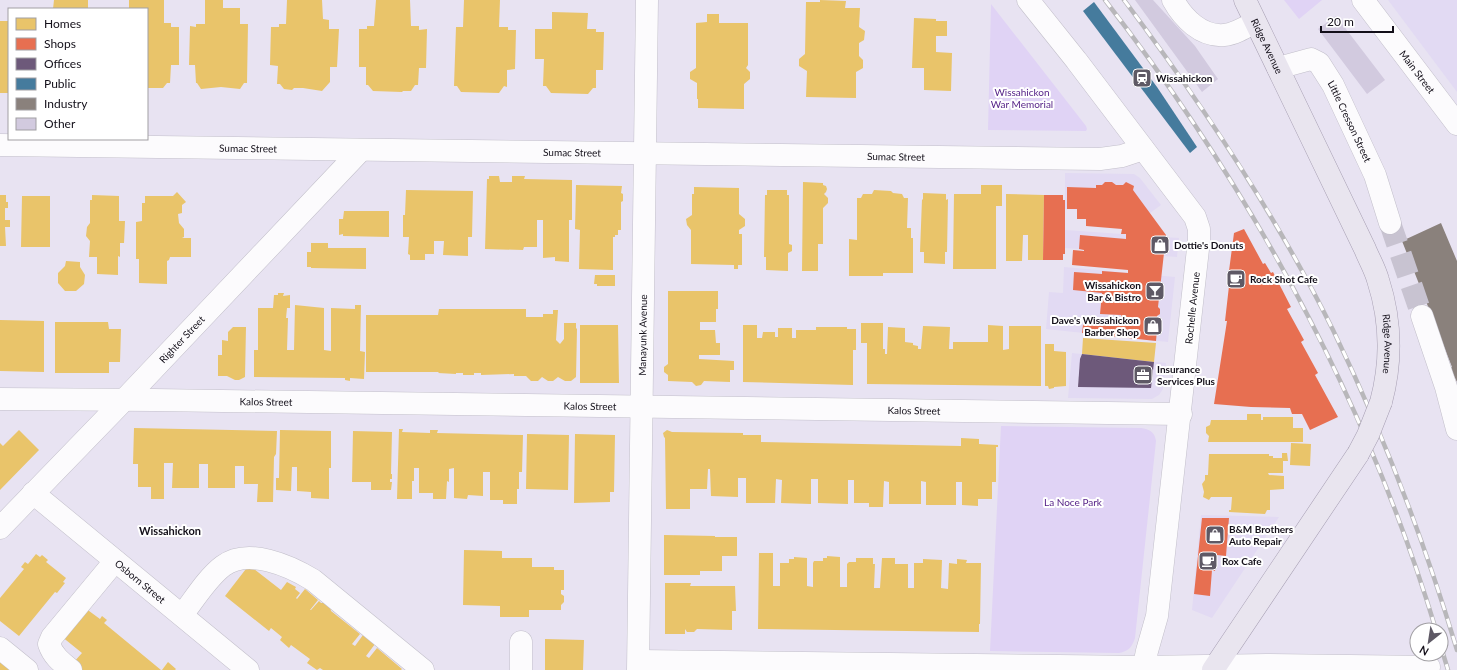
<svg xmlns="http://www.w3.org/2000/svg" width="1457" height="670" font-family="Lato,sans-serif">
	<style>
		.built { fill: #e2daf3 }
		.green { fill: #e0d3f5 }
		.homes { fill: #e9c46a }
		.shops { fill: #e76f51 }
		.offices { fill: #6d597a }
		.public { fill: #457b9d }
		.industry { fill: #8a817c }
		.building { fill: #d2cadf }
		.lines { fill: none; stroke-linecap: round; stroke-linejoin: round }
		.minor-tunnel { stroke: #c8c3d1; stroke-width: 22; stroke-dasharray: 22 11; stroke-linecap: butt }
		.minor-casing { stroke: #c2bfca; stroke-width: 23 }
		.major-casing { stroke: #a69eb2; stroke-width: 23 }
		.minor { stroke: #fcfbfd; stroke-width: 22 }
		.major { stroke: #e9e5ef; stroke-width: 22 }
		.rail-casing { stroke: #b8b7ba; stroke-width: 4.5 }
		.rail { stroke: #fff; stroke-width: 3; stroke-dasharray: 9; stroke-linecap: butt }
		.major-bridge-casing { stroke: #a69eb2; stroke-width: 23; stroke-linecap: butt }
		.major-bridge { stroke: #e9e5ef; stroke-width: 22 }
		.labels { text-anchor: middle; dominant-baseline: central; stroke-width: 4; stroke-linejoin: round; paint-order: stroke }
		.street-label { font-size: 10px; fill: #130f19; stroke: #fff }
		.poi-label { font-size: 10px; font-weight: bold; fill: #130f19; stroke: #fff; text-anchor: start }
		.park-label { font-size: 10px; fill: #521e85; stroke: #fff }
		.neighbourhood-label { font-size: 11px; font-weight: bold; fill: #130f19; stroke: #fff }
	</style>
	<rect width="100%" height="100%" fill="#e8e3f2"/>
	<!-- built -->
	<path class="built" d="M1388,0H1457V92Z
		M1065,173L1134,174L1140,178L1161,205L1150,213L1065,209Z
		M1065,230L1179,238L1177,257L1065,248Z
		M1064,267L1175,277L1168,342L1046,329L1049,292L1063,293Z
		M1072,353L1166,363L1163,389L1159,395L1152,399L1068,398Z
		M1201,515L1279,517L1212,618L1192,610Z"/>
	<!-- green -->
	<path class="green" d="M1284,0H1322L1299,19Z
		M991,4L1086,126L1087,129L1086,131L988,130Z
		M1001,426L1141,428C1149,429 1155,432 1156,441L1135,638C1132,647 1129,651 1119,653L990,651Z"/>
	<!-- homes -->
	<path class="homes" d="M54,0H88V9H53Z
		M129,0H164V23H171V27H179V65H171L170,83H167L163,88H147V9H129Z
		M205,0H223V8H240V24H248L247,83H244L240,89L221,87L201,89L197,83H196L195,65H189L190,26L196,27V24H205Z
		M287,0H322L323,19L329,20V29H339L337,67H330V82L322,91L303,88H294L292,90L284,89L280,84H277L278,66L270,65L271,27H279V24H286Z
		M376,0H410L411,26H419V30L427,29L426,68H419L418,85H415L411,91H403L402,92L373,91L368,85H366V67H359V29H367V26H374Z
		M464,0H500L499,27H508V30H516L515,69L507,70V87L504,86L499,93L461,92L457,86H454L456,27H463Z
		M820,0L846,1L845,8H860L859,27L865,31L864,40L859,43V56L863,60V68L856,72V98L806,97L807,71L799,66V59L805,54L806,2H820Z
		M552,12L588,13L587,29H596V32H604L603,70H596V88H593L588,94L551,93L546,86H543L544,59H535V29H552Z
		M707,14H719V23H748V65L746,68L750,72V79L744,84V109L698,108V99H697V83L690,79V72L696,68V23L707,22Z
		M914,18L936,19V21H947V36H936V52L952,53L951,91L924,90V68H912Z
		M0,21H9V93H0Z
		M489,176H499L500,182H512V176H525L524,179L572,180V220H569V262L555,261V257L543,258V220H537V247H524L523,250L485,249L487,179H489Z
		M803,182L823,183V185L826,186L827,189L826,192L824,194L828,198V203L823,208V244H818V271H802Z
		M576,185L622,186L621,193L623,194V201L621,202V230H618V235H615V237H613V270L579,269L580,230L575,229Z
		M981,185H1002V206H996V269H953L954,194H981Z
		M694,187L739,188V214L745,219V226L739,230V234H742V265H738V269H734V265L691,264V230L687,225L686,219L692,215V194H694Z
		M406,190L473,191L472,237H468V256L443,255L444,241H434V254H425V260H410V255L408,254L409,237H403V215H405Z
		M767,190H787V195H789V244L792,245V251L788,253V271L766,270V257H764L765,195H767Z
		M874,190L891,191L893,193L902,194L904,198H908L907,228H911V238H913V273H883V276H849V239L857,240V198H861L863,194H872Z
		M177,192L186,202L182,205V213L178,214L179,223L184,229V237L182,238H191V257H170L169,260L167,261V284L139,283V259H136V222L142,221V203H145V196H173Z
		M923,193L946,194V200L948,199L947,252H945V264L924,263V252H920L922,199L923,200Z
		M1006,194L1044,195L1043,260H1028V235H1023L1022,261H1006Z
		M0,195H6V202H8V208H5V220H10V227H5L6,246H0Z
		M92,195L119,196V221H125L124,243H120V257L118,256V275L97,274V257H89L90,241L86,236L87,227L90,223V200H92Z
		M22,196H50V247H21Z
		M344,211H389V237L343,236V234L339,235V219H343Z
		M311,243H328V248H366V269L311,268V267H307V252H311Z
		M66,261L80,262V267L85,275L84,284L76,291H65L58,283V273L65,266Z
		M595,275H615V286H597V284H594Z
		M668,291H718V309H716V322H700V330H715L716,343H720V355H699V359L734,361V370H730V382L704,381L701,385L696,386L692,382L668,381V375L664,372V367L668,364Z
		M278,293H284L283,296L290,295V308H287L286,318H288L287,350H294L295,305L324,308V350L331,351V308L355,309V305H361L360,351L365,352L364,379L350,378V381L345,380V378L254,377V350H258V308H273L274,295H278Z
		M439,309H526V317H543V314H553V310H558L556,340L560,344L564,339V323H576V328L577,329L576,377L571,381H565L558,377L553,381H548L542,377L538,381H531L526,376H514V374L481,375V373H474V375H463V373H456V374L438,373L439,372H366V315H438Z
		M0,320L44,321V372L0,371Z
		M55,322H108L109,329H121L120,362H109V373H55Z
		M861,323H883V349H885V354H887L888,327L905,328V342L913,343V345L918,346V349H921L923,326L950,327L949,349H953V342H988V325L1003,326V350L1009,349V326H1041V386L867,384V343H861Z
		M580,325H618L619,383H580Z
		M743,325H757V338H762L763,332H775V337H778V328H792V338H796V330H816V327H847V329H856V350H853V385L743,382Z
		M233,327H246L245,377L239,380H235L227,376H218V355H222V340L228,341V332Z
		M1083,338L1156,343L1154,362L1082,354Z
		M1045,344H1054V351L1066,352V386L1054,387V388L1049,389L1048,386H1045Z
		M1247,414H1261V420H1263V417H1293V428H1303V442H1208L1209,436L1206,433V427L1210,425L1211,420H1247Z
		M134,428L277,431L276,454L274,457L273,502H257L258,484H244V466H235V488H208V464H199V488H172L173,463H164V499H151V487H138V464H133Z
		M399,429H403L402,432L430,433V430H438L437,433L523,435L522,472H519V489H517V504H503V500H490V472H483V496L468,495L467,499L454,498V468L449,469V482L447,481L446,499H433V493H419V468H414V481H412V499H397Z
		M19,430L39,450L0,490V443L3,446Z
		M280,430L331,431V468H329V499L311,498V492L297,491V467H292L291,491L276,490V478H279Z
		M667,430L672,432L743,433V435H761V442L961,446V438L979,439V444L998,445V447H996V482H992V499H978V506L962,505V482H956V505H926V482L921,481V504H889V482L884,481L883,507H869V503H854V480H848V504L818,503V479H811V504L781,503L782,480L776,479L775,503H746V478H738V497L711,496L710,469H708L707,489H690V509H666L665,438L664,437L663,433Z
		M353,431L392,432L391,474H392V479H390V482H392L391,490H371V482H352Z
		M527,434L569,435L568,490L526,489Z
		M575,434L615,435L614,492H610V502L574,503Z
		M1291,443L1311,444L1310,466L1290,465Z
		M1282,453H1287L1288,461H1283V473H1268L1269,475L1284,476V489L1270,490V510H1267L1265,514L1229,512V510H1231L1232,497H1211L1209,500L1203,497L1204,492L1202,484L1205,480V475H1208L1209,454H1269V456H1273V458H1282Z
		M664,535L715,536V537H737V556H722V571H700V575H664Z
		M464,550L502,551V558H532V567H554V570H564V590H561V594L564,596V602L561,605V610H529V617H500V606L463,605Z
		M759,553H773V586H780V563H789V559H794V557L807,558V586L813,587V563L814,561H823V558H827V556L840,557V587H847V564L849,562H856V558H873V564H875L874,588H880L882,558H895V564H908V588H914V563H923V559L942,560L941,588L948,589L949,563L957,564V559L967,560L966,563H981L980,624H979V632L758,629Z
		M36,554L40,557L42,555L48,560L46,562L66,578L63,582L65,583L57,593L55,592L19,636L0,621V598L24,569L21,567L25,562L28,564Z
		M249,565L281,590L287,582L296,587L295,589L300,593L296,598L297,599L305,589L318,600L310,610H311L319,601L321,603H325L330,606L331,611L360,634L352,644L355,646L363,635L375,644L366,656L369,658L377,648L402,669L401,670H323L320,668L317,670L307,663L310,659L291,645L289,648L280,640L282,637L271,628L269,631L225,596Z
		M665,583H691L690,586H735L736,611H732V630L697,629L694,632H687L685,629V634H665Z
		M85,608L100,619L102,616L107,620L104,623L161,670H82L73,663L82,653L61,636Z
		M545,639L584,640L583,670H545Z
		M0,661L16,670H0Z
		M168,662L176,669L175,670H162Z"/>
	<!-- shops -->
	<path class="shops" d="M1105,182H1112L1116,185H1123L1126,182L1134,186L1133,190L1166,235L1158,307L1160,309V314L1157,316V319H1158L1156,341L1082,333L1084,317L1121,320V315L1100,314L1102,293L1073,290L1074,272L1102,274V271L1128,273V270L1072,265L1073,250L1084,251V250L1079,249L1080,235L1126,239V234H1121L1122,229L1086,226V219H1077V209H1067V187L1096,188V185H1102Z
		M1044,195H1063V200H1065V254H1063V260H1043Z
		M1244,229L1263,264L1265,263L1271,273L1273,272L1291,307L1287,309L1304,340L1301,342L1318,373L1315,375L1338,417L1310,430L1302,414H1292L1290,408L1251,407L1214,404L1227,321H1225L1229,286H1227L1234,233Z
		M1202,518H1229L1226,556L1217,555L1215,571L1212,570L1210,596L1194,594Z"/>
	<!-- offices -->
	<path class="offices" d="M1082,354L1154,362L1151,388L1078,387L1080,359Z"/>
	<!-- public -->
	<path class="public" d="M1094,2L1157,87L1197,147L1190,153L1083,11Z"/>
	<!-- industry -->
	<path class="industry" d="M1441,223L1457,261V382L1450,368L1452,367L1402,241Z"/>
	<!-- building -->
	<path class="building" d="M1135,0H1153L1195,46L1218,79L1202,92Z
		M1336,16L1385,80L1367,94L1318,29Z"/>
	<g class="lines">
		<!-- minor-tunnel -->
		<path class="minor-tunnel" d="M1390,223L1422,316"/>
		<!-- minor casing -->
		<g class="minor-casing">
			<g id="minor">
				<path d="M1028,0L1076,60L1195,217L1199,229V240L1157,616L1147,651L1143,670"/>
				<path d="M1173,0C1183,18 1201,37 1224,35C1235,34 1246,27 1255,22"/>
				<path id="s1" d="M1363,0L1457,124"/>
				<path id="s2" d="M1278,68L1311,59L1319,63L1333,85L1375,175L1390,223"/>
				<path id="s3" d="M0,145L1100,159L1122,156L1143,149"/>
				<path d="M1422,316L1446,387L1457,429"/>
				<path id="s4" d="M0,399L154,400L1181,414"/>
				<path id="s5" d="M33,493L248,670"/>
				<path id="s6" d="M0,528L124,400L361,150"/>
				<path d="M182,615C194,600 207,578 223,566C248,547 290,566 313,580L423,670"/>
				<path d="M521,642V670"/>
				<path d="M0,648L27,670"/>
				<path d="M639,661L1143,667L1267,665L1429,667"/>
				<path d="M71,670C61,662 53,656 49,644L52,637L115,561"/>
				<path id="s7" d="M638,670L647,0"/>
			</g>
		</g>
		<!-- major casing -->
		<g class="major-casing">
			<g id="major">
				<path id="s8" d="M1245,0L1365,249C1369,259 1375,269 1378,280C1391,320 1392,361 1381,402"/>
				<path d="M1213,670L1358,454"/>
			</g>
		</g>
		<!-- minor -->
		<use href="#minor" class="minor"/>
		<!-- major -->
		<use href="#major" class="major"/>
		<!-- rail casing -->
		<g class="rail-casing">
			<path id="rail" d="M1105,0C1251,189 1367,401 1436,630
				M1124,0C1202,104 1275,213 1333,330C1383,433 1424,540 1457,650
				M1441,647L1448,670"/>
		</g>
		<!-- rail -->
		<use href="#rail" class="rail"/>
		<!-- major-bridge casing -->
		<g class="major-bridge-casing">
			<path id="major-bridge" d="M1358,454L1368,435L1381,402"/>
		</g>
		<!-- major-bridge -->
		<use href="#major-bridge" class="major-bridge"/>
	</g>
	<!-- icons -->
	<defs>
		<g id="station-square" transform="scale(1)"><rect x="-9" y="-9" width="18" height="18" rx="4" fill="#5e5965" stroke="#fff"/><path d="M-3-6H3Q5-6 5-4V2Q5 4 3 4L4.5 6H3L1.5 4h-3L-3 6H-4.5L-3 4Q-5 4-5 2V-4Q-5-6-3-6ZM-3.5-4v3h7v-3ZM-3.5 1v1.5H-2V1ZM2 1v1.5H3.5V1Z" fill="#fff"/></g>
		<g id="shop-square" transform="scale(1)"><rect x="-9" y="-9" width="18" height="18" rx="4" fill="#5e5965" stroke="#fff"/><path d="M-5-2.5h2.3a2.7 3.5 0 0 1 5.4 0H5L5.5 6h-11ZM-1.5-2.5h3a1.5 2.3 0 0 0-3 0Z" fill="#fff"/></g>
		<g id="cafe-square" transform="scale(1)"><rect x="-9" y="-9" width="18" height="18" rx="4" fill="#5e5965" stroke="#fff"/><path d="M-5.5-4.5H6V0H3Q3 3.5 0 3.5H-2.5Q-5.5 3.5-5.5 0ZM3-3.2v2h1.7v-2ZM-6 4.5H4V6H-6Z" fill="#fff"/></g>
		<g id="bar-square" transform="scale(1)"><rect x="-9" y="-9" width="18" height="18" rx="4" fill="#5e5965" stroke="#fff"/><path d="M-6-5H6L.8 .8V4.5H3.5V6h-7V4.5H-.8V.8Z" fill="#fff"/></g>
		<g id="office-square" transform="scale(1)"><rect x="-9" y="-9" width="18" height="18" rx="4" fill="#5e5965" stroke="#fff"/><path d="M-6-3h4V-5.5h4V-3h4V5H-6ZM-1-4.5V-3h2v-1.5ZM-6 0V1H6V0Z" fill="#fff"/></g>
	</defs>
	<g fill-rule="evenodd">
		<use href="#station-square" x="1142" y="78"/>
		<use href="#shop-square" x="1160" y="245"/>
		<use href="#cafe-square" x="1236" y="279"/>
		<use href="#bar-square" x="1155" y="291"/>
		<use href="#shop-square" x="1153" y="326"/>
		<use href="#office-square" x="1143" y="375"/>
		<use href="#shop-square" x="1215" y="535"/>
		<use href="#cafe-square" x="1208" y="561"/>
	</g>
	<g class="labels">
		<!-- street labels -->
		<g class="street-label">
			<text stroke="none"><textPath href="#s8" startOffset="51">Ridge Avenue</textPath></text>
			<text stroke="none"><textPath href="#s1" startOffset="90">Main Street</textPath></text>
			<text stroke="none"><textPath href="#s2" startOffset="109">Little Cresson Street</textPath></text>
			<text stroke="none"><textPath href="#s3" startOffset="248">Sumac Street</textPath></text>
			<text stroke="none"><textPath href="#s3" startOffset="572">Sumac Street</textPath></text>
			<text stroke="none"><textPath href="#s3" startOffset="896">Sumac Street</textPath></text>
			<text transform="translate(1192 308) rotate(-84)">Rochelle Avenue</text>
			<text stroke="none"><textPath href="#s7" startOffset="335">Manayunk Avenue</textPath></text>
			<text stroke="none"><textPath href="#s6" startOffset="262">Righter Street</textPath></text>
			<text stroke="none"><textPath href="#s8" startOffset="375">Ridge Avenue</textPath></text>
			<text stroke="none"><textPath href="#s4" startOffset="266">Kalos Street</textPath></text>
			<text stroke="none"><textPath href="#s4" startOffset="590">Kalos Street</textPath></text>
			<text stroke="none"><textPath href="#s4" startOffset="914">Kalos Street</textPath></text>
			<text stroke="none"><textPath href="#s5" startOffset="139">Osborn Street</textPath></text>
		</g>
		<!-- poi labels -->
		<g class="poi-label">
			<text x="1156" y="78">Wissahickon</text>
			<text x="1174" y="245">Dottie's Donuts</text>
			<text x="1250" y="279">Rock Shot Cafe</text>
			<text x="1141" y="285" text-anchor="end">Wissahickon<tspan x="1141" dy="12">Bar &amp; Bistro</tspan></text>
			<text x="1139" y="320" text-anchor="end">Dave's Wissahickon<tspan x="1139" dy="12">Barber Shop</tspan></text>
			<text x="1157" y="369">Insurance<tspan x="1157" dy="12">Services Plus</tspan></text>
			<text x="1229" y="529">B&amp;M Brothers<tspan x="1229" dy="12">Auto Repair</tspan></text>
			<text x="1222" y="561">Rox Cafe</text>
		</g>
		<!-- park labels -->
		<g class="park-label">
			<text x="1022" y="92">Wissahickon<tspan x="1022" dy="12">War Memorial</tspan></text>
			<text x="1073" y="502">La Noce Park</text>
		</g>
		<!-- neighbourhood labels -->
		<g class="neighbourhood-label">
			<text x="170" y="530">Wissahickon</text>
		</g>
	</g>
	<!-- legend -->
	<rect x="8" y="8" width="140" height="132" fill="#ffffff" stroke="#a19fa3"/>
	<rect x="16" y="18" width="20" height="12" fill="#e9c46a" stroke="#a19fa3"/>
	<text x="44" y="28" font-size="12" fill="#130f19">Homes</text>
	<rect x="16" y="38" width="20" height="12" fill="#e76f51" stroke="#a19fa3"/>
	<text x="44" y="48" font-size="12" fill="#130f19">Shops</text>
	<rect x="16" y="58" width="20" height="12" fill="#6d597a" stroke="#a19fa3"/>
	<text x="44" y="68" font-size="12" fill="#130f19">Offices</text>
	<rect x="16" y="78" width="20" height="12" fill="#457b9d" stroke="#a19fa3"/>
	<text x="44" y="88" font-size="12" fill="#130f19">Public</text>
	<rect x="16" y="98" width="20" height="12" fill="#8a817c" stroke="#a19fa3"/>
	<text x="44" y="108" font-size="12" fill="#130f19">Industry</text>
	<rect x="16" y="118" width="20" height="12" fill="#d2cadf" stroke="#a19fa3"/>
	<text x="44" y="128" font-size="12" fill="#130f19">Other</text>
	<!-- north arrow -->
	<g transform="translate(1429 642) rotate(210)"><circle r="19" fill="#ffffff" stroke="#a19fa3"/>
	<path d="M0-3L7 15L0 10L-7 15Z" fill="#5e5965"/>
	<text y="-6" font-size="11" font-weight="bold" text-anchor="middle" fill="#130f19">N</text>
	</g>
	<!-- scale -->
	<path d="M1321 26v6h72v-6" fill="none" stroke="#130f19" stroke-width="2"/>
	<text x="1327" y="26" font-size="12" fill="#130f19" stroke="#ffffff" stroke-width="3" paint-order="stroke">20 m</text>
</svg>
